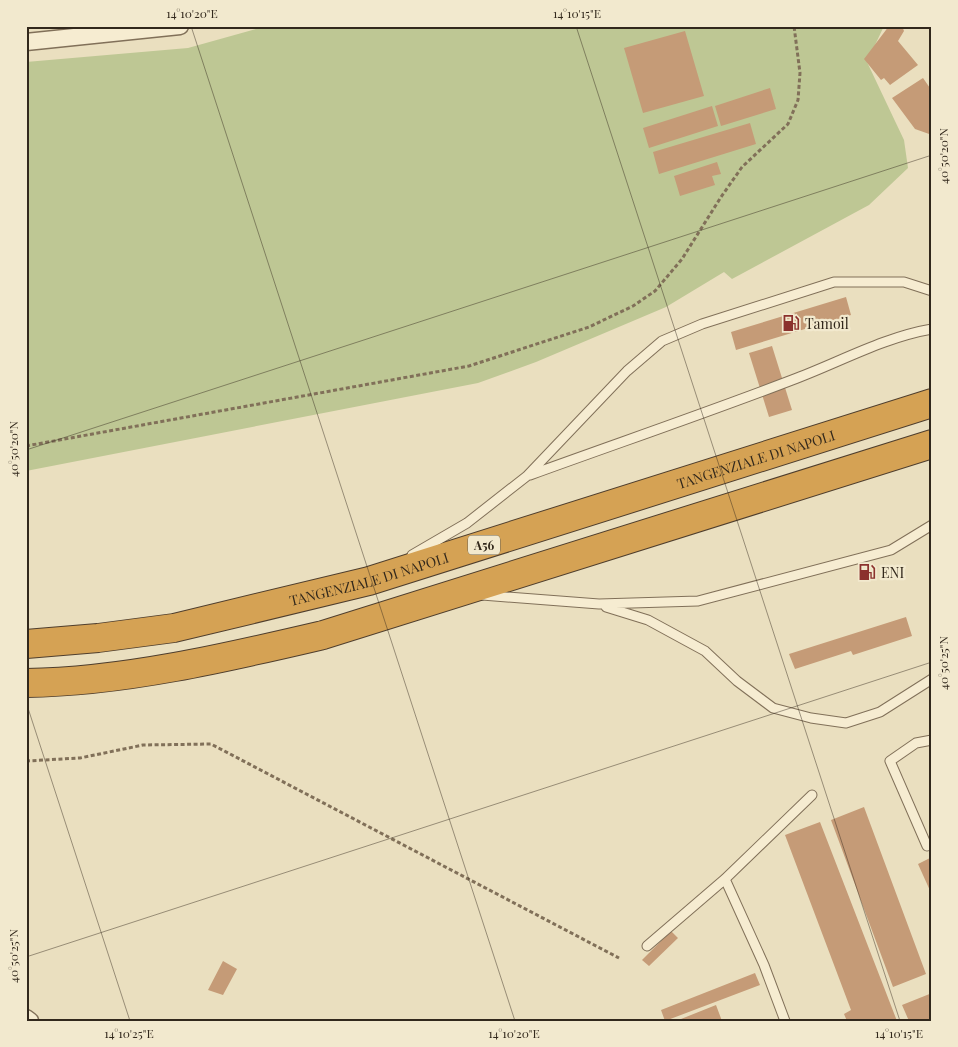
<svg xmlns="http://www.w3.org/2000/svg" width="958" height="1047" font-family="'Playfair Display',serif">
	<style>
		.green { fill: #bec794 }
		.building { fill: #c59b77 }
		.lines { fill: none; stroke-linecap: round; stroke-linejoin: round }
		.lane-casing { stroke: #817059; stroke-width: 11 }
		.street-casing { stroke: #817059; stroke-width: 19 }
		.highway-casing { stroke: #4f3e2d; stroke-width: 30 }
		.path { stroke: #817059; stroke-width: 3; stroke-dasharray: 4 2.5; stroke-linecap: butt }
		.lane { stroke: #f6ecd1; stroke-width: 9 }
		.street { stroke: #f6ecd1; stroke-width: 16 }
		.highway { stroke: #d5a254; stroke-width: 28 }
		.ticks { fill: none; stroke: #32281c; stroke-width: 1; stroke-opacity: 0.45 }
		.labels { text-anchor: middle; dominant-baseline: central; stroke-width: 4.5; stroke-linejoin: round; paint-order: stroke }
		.shield { fill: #f2e9ce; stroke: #6c6251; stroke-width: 1 }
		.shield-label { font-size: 12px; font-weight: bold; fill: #32281c }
		.poi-label { font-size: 14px; fill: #32281c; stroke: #f2e9ce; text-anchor: start }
		.street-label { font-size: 14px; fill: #32281c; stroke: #f2e9ce }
		.neatline { fill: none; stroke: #32281c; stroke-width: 2 }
		.ticks-label { font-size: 12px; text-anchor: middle; fill: #32281c }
	</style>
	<rect width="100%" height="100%" fill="#eadfbf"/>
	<!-- green -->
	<path class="green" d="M267,26H884L867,62L904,140L908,168L869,205L732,279L724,272L666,307L536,362L478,383L26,471V62L188,48Z"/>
	<!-- building -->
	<path class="building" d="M889,26H902L904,31L898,41L918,65L890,85L884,78L881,80L864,59Z
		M685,31L704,96L643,113L624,48Z
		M923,78L932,91V135L915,129L892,98Z
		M770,88L776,109L721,126L715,106Z
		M712,106L718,126L649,148L643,128Z
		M750,123L756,144L659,174L653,152Z
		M717,162L721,174L712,176L715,185L680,196L674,176Z
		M846,297L851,315L736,350L731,332Z
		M772,346L792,410L769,417L749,353Z
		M906,617L912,636L853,655L851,651L795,669L789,654Z
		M864,807L926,974L893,987L831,820Z
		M820,822L897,1021H847L844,1014L851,1010L785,835Z
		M932,857V895L918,864Z
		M671,931L678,938L649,966L642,960Z
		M223,961L237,969L223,995L208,990Z
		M755,973L760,985L665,1021L661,1010Z
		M932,993V1021H909L902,1005Z
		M716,1005L722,1021H676Z"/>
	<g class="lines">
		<!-- lane casing -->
		<g class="lane-casing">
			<path id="lane" d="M530,475C618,443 706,413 792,380C838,363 884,337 932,329
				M412,555L467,523L527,476L627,371L662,341L702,324L834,282H904L932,291
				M482,595L599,604L698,601L891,550L932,525
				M606,607L648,620L705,651L737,681L773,708L811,718L846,723L880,712L932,679
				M927,846L890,761L916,743L932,740
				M725,879L764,965L785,1021
				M647,946L725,879L812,795"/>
		</g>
		<!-- street casing -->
		<g class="street-casing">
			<path id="street" d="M26,42L180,26
				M26,1018L30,1021"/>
		</g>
		<!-- highway casing -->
		<g class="highway-casing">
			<g id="highway">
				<path id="s1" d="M26,644L98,638L174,628L369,581L932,403"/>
				<path d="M26,683C123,682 229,657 323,635L932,444"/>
			</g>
		</g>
		<!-- path -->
		<path class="path" d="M26,446L469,366L589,327L633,306L655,291L682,259L721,197L742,167L788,124L798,100L800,73L794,26
			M26,761L80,758L143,745L211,744L619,958"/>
		<!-- lane -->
		<use href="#lane" class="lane"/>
		<!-- street -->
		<use href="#street" class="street"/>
		<!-- highway -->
		<use href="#highway" class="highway"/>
	</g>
	<!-- ticks -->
	<path class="ticks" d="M191,26L515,1021M576,26L900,1021M26,450L932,155M26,702L130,1021M26,957L932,662"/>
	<!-- icons -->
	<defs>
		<g id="fuel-bare" transform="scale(1.35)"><path d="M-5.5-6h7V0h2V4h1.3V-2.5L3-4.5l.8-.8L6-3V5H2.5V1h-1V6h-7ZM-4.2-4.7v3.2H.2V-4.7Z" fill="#8b312d" stroke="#f2e9ce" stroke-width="2.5" paint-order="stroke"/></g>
	</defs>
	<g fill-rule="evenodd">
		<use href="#fuel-bare" x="791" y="323"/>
		<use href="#fuel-bare" x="867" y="572"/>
	</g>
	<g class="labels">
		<!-- shield labels -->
		<rect class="shield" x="468" y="535.5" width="32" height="19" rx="4"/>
		<g class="shield-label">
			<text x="484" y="545">A56</text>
		</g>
		<!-- poi labels -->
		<g class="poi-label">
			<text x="805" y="323">Tamoil</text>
			<text x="881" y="572">ENI</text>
		</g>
		<!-- street labels -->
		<g class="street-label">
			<text stroke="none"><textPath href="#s1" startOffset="755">TANGENZIALE DI NAPOLI</textPath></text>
			<text stroke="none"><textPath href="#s1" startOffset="350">TANGENZIALE DI NAPOLI</textPath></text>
		</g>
	</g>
	<!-- border -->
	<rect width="958" height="1047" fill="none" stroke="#f2e9ce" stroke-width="55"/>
	<rect x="28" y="28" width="902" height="992" class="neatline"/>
	<g class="ticks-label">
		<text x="192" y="18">14°10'20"E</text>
		<text x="577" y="18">14°10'15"E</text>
		<text transform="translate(944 156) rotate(-90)" y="4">40°50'20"N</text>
		<text transform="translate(14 449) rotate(-90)" y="4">40°50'20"N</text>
		<text transform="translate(944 663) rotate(-90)" y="4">40°50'25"N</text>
		<text transform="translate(14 956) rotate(-90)" y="4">40°50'25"N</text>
		<text x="129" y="1038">14°10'25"E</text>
		<text x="514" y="1038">14°10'20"E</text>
		<text x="899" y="1038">14°10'15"E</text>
	</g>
</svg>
